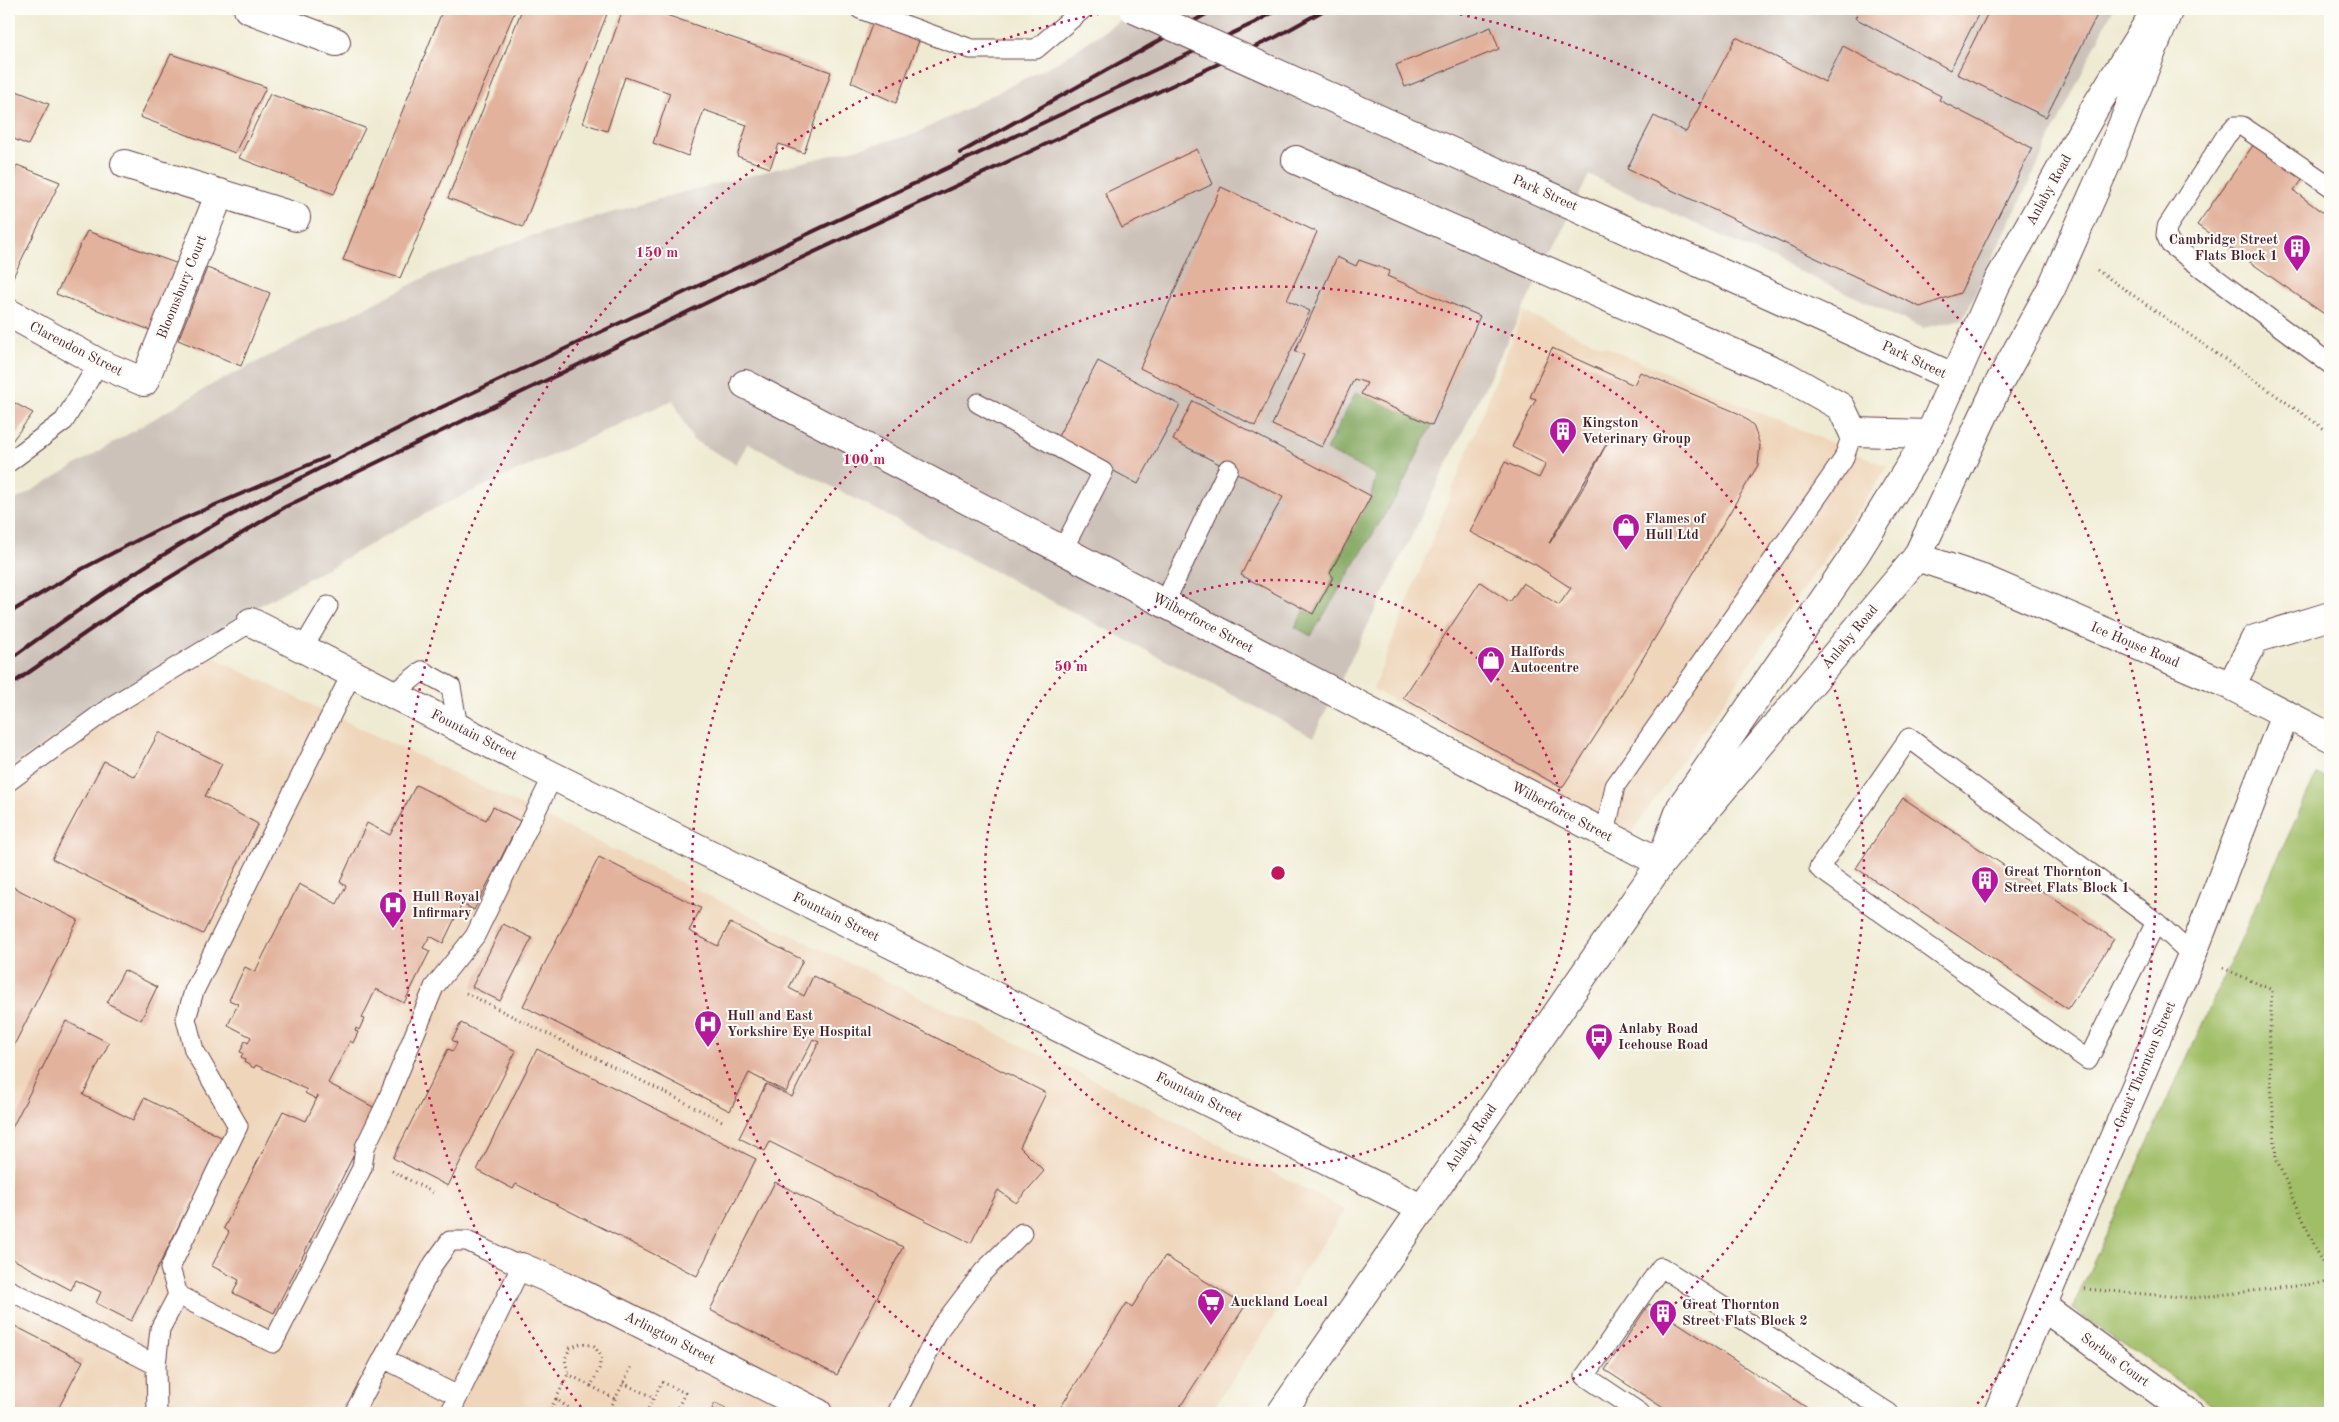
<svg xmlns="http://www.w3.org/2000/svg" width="2339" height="1422" font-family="'Old Standard TT',serif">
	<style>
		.built { fill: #efd6bb }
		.industrial { fill: #cdc2b9 }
		.green { fill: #a0be66; stroke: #756e48 }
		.forest { fill: #80a55b; stroke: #656243 }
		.building { fill: #e2b29d; fill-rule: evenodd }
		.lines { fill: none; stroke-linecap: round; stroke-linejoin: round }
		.lane-casing { stroke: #633e44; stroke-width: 21 }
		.street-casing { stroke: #633e44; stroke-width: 30 }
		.secondary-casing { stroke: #633e44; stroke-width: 30 }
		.primary-casing { stroke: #633e44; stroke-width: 30 }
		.path { stroke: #633e44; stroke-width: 3; stroke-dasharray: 1 4; stroke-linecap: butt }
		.lane { stroke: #fff; stroke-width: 19 }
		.street { stroke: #fff; stroke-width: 28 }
		.secondary { stroke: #fff; stroke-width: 28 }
		.primary { stroke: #fff; stroke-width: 28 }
		.rail { stroke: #4a1f2b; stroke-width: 4 }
		.secondary-bridge-casing { stroke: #633e44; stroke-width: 30; stroke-linecap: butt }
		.secondary-bridge { stroke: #fff; stroke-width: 28 }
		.ring { fill: none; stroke: #c2185b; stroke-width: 2.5; stroke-dasharray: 2.5 5 }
		.labels { text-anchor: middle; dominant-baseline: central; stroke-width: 4; stroke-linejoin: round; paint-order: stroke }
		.street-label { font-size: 14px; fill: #4a1f2b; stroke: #fdfcf7 }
		.poi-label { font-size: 14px; font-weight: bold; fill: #4a1f2b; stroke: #fdfcf7; text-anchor: start }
		.centre { fill: #c2185b; stroke: #fdfcf7; stroke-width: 2.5 }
		.ring-label { font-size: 15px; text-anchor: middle; font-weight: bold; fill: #c2185b; stroke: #fdfcf7; stroke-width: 4; stroke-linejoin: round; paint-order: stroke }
	</style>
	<rect width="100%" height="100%" fill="#fdfcf7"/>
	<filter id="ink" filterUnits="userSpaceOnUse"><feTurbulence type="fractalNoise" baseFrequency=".02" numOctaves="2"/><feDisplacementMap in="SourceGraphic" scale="10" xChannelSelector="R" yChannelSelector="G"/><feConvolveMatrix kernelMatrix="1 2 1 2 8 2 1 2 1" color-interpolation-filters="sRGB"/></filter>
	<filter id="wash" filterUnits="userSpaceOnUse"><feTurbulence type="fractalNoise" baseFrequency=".0096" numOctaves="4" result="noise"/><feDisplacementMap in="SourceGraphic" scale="20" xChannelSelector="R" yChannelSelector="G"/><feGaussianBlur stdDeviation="1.12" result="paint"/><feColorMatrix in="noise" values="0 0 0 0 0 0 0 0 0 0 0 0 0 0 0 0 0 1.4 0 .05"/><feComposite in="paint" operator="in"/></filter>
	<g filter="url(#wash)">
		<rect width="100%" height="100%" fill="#efebd3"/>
		<!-- built -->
		<path class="built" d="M1523,312L1888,467L1630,835L1373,689Z
			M189,646L1112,1089L1345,1210L1210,1413H9V768Z"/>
		<!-- industrial -->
		<path class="industrial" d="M1137,9H2113L1963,319L1923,328L1589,175L1313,737L748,443L736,464L693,440L673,400L436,508L264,603L189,646L9,768V504L215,383L436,272L525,238L676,194L915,134L1058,62Z"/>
		<!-- green -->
		<path class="green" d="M2317,773L2330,780V1413H2224L2072,1309Z"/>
		<!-- forest -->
		<path class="forest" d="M1356,392L1432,425L1398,494L1388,509L1311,636L1295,627L1305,610L1313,614L1333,577L1330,573L1371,496L1376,475L1326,450Z"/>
		<g id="blocks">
			<!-- building -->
			<path class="building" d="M443,9H516L400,278L343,260Z
				M522,9H609L523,227L448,198Z
				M623,9H649L831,72L804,153L779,144L770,168L737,156L747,125L704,110L688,156L653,143L670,93L625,77L607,131L583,123Z
				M1860,9H1981L1950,70L1855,18Z
				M1990,9H2100L2046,117L1957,74Z
				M873,22L920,38L896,103L851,82Z
				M1491,27L1499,49L1405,87L1396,65Z
				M1736,37L1825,82L1843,46L1941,96L1939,100L2032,148L1960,293L1920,307L1627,169L1654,116L1686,132Z
				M171,54L266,87L235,153L140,117Z
				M9,88L49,104L28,145L9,137Z
				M270,94L365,128L334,194L239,158Z
				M2254,144L2303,179L2294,191L2330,218V318L2197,225Z
				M1197,149L1213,184L1122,228L1105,193Z
				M17,165L60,182L11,281H9V185Z
				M1221,187L1317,232L1287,300L1310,311L1255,426L1140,368Z
				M87,231L181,265L150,330L56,294Z
				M1337,257L1356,266L1359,260L1390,271L1387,276L1480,316L1432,425L1361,394L1367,383L1354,379L1322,447L1272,425L1304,355L1295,351Z
				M207,268L270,293L241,366L178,340Z
				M1552,348L1634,385L1640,372L1740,414L1753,425L1760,445L1758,465L1612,710L1562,788L1403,698L1480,582L1510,602L1523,583L1559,605L1571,588L1536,565L1470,532L1505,462L1539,478L1546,464L1512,447L1536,399L1530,397ZM1607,443L1586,483L1550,543H1549Z
				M1098,361L1180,405L1138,484L1056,440Z
				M9,400L33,413L9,445Z
				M1193,401L1371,496L1330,573L1333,577L1313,614L1241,575L1260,537L1283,497L1173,440Z
				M159,732L222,764L205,796L258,824L203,934L52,859L104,761L135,777Z
				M416,785L486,820L493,807L520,821L474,910L462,904L443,943L430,936L423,948L430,951L404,1003L376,989L362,1018L364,1019L359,1030L356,1028L355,1031L358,1032L353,1043L350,1041L328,1083L377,1109L274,1313L233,1293L239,1280L212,1266L229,1232L224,1228L283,1111L306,1121L318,1096L316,1099L305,1093L307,1090L256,1065L254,1068L244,1062L245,1059L241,1057L243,1053L240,1052L245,1041L248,1043L251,1037L228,1025L238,1004L229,1000L245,967L255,972L299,884L337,904L346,886L340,882L367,823L390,835Z
				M1903,798L2114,939L2068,1009L1856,868Z
				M599,857L701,908L689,931L718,946L730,923L803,960L789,988L804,996L813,976L1046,1093L1020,1147L1044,1171L1016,1203L998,1190L971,1243L770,1142L765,1151L739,1138L766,1084L792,1097L819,1042L813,1039L786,1092L749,1073L730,1111L523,1006Z
				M9,885L78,920L9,1055Z
				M503,924L532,938L500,1001L472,987Z
				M124,970L157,987L141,1020L107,1003Z
				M66,1021L109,1043L83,1095L133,1120L144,1098L223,1138L131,1321L96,1303L101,1292L76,1280L71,1290L9,1257V1134Z
				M461,1023L516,1051L448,1186L393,1158L448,1049L453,1051L457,1043L452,1040Z
				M537,1049L756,1159L697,1276L516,1184L513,1189L477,1170Z
				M775,1182L903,1247L837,1375L710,1310Z
				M1165,1256L1245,1306L1176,1413H1057L1127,1303L1132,1307Z
				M1649,1304L1815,1413H1671L1605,1370Z
				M9,1323L83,1361L56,1413H9Z
				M715,1403L736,1413H710Z"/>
		</g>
	</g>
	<g filter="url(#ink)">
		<use href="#blocks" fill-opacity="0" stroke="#633e44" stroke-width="1"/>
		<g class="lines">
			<!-- lane casing -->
			<g class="lane-casing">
				<path id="lane" d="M860,9L971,49H1036L1083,9
					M2330,186L2242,126H2235L2226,136L2167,227L2166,235L2170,244L2330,364
					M978,403L1103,472L1063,549
					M9,462L64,421L99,363
					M1165,602L1228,469
					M303,648L328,606
					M393,694L422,671L451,687L458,727
					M9,781L112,706L251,622
					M1605,835L1615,786L1843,460L1853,432
					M2156,922L2088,1060L1819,868L1909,738L2156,922L2192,955
					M9,1290L156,1365
					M178,1295L273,1343L362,1168L365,1147L385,1106L434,987L475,936L553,776
					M383,1358L458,1396
					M157,1413L156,1365L160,1329L178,1295L170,1268L238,1126L194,1050L186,1019L194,991L352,673
					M354,1413L434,1263L450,1241H467L521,1267L450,1413
					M897,1413L941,1327L983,1272L1022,1233
					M1640,1413L1585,1376L1661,1267L1889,1413"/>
			</g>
			<!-- street casing -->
			<g class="street-casing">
				<path id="street" d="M248,9L336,42
					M1296,160L1786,376L1841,407L1853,432L1930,434
					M125,164L296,217
					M9,313L99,363L144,382L220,193
					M745,384L1661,863
					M1917,557L1983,579L2231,686L2330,737
					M251,622L553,776L1423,1209
					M2231,686L2255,639L2330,616
					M521,1267L564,1285L818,1413
					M2042,1306L2189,1413
					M1998,1413L2042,1306L2192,955L2285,715"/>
			</g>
			<!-- secondary casing -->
			<g class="secondary-casing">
				<path id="secondary" d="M1904,355L1955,378"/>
			</g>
			<!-- primary casing -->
			<g class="primary-casing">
				<path id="primary" d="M1667,845L1681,807L1856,553L1930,434L1996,285L2096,106L2153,15
					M1281,1413L1661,863L1917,557L1998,385L2051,289L2107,163L2169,9"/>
			</g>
			<!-- path -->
			<path class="path" d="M2097,270L2330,433
				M2223,968L2272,990L2269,1051L2276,1159L2330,1280
				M466,993L722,1121
				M392,1171L436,1194
				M2085,1289L2193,1298L2330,1282
				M623,1383L654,1398
				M591,1386L615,1399
				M556,1399L568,1374L565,1359L570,1348L582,1343L594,1346L601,1356L599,1369L591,1386L568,1374
				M548,1413L556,1399L576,1413
				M608,1413L633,1364
				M646,1413L662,1382L685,1393L675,1413"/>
			<!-- lane -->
			<use href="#lane" class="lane"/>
			<!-- street -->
			<use href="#street" class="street"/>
			<!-- secondary -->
			<use href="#secondary" class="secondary"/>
			<!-- primary -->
			<use href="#primary" class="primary"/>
			<!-- rail -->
			<path class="rail" d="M960,153L1215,9
				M9,613L82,569L157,530L327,457
				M9,660C70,615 139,568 205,530C276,489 350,453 423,416L1254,23L1279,9
				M9,686L136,598L285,507L739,287L1276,37L1326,9"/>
			<!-- secondary-bridge casing -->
			<g class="secondary-bridge-casing">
				<path id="secondary-bridge" d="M1134,9L1904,355"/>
			</g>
			<!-- secondary-bridge -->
			<use href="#secondary-bridge" class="secondary-bridge"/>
		</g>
	</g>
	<!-- distance rings -->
	<g class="ring">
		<circle cx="1278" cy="873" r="293"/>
		<path d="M1049 1412A586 586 0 1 1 1507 1412"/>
		<path d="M581 1407A878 878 0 0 1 1118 10M1438 10A878 878 0 0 1 1975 1407"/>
	</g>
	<!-- icons -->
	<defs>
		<g id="building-pin" transform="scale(1.4375)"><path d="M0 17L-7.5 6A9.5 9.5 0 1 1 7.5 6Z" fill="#b5179e" stroke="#fdfcf7"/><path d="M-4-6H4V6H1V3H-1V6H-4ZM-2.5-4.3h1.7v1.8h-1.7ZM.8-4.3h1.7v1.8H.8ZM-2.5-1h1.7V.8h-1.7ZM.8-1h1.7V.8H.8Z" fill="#fff"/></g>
		<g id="shop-pin" transform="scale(1.4375)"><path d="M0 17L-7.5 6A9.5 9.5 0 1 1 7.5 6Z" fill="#b5179e" stroke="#fdfcf7"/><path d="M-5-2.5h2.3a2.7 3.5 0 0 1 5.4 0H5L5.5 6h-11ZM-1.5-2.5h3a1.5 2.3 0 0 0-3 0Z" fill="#fff"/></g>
		<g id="hospital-pin" transform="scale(1.4375)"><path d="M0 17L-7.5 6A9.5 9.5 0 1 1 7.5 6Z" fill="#b5179e" stroke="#fdfcf7"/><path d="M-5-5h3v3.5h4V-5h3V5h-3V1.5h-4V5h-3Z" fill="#fff"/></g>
		<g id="bus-pin" transform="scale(1.4375)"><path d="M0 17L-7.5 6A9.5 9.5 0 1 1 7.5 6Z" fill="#b5179e" stroke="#fdfcf7"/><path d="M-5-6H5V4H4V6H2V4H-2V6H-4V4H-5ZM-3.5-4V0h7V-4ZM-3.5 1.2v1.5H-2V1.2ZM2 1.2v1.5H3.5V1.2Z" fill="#fff"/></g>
		<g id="supermarket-pin" transform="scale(1.4375)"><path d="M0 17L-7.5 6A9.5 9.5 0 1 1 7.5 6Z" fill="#b5179e" stroke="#fdfcf7"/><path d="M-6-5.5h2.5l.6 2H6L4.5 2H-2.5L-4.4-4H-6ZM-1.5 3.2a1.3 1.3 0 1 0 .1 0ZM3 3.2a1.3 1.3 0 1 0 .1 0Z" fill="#fff"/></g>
	</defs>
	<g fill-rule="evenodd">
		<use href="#building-pin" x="2297" y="248"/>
		<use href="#building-pin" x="1563" y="431"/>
		<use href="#shop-pin" x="1626" y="527"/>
		<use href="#shop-pin" x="1491" y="660"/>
		<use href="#building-pin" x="1985" y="880"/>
		<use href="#hospital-pin" x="393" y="905"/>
		<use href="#hospital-pin" x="708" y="1024"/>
		<use href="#bus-pin" x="1599" y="1037"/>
		<use href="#supermarket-pin" x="1211" y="1302"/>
		<use href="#building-pin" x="1663" y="1313"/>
	</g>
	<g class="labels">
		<!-- street labels -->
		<g class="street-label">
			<text transform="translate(2049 190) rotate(-61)">Anlaby Road</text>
			<text transform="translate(1545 193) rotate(24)">Park Street</text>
			<text transform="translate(182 287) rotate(-68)">Bloomsbury Court</text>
			<text transform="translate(76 349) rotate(27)">Clarendon Street</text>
			<text transform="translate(1914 360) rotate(25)">Park Street</text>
			<text transform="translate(1203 623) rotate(28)">Wilberforce Street</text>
			<text transform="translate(1850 637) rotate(-50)">Anlaby Road</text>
			<text transform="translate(2135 645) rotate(23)">Ice House Road</text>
			<text transform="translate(474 735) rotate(27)">Fountain Street</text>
			<text transform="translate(1562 812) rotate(28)">Wilberforce Street</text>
			<text transform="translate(836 917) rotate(26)">Fountain Street</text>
			<text transform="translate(2145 1065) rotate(-67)">Great Thornton Street</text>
			<text transform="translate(1199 1097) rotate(26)">Fountain Street</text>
			<text transform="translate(1471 1138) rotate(-55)">Anlaby Road</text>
			<text transform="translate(670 1338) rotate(27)">Arlington Street</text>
			<text transform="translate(2115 1360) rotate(36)">Sorbus Court</text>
		</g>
		<!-- poi labels -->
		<g class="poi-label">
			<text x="2278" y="240" text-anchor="end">Cambridge Street<tspan x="2278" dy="16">Flats Block 1</tspan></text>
			<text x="1582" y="423">Kingston<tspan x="1582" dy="16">Veterinary Group</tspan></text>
			<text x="1645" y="519">Flames of<tspan x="1645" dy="16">Hull Ltd</tspan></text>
			<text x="1510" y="652">Halfords<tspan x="1510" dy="16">Autocentre</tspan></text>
			<text x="2004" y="872">Great Thornton<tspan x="2004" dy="16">Street Flats Block 1</tspan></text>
			<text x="412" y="897">Hull Royal<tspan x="412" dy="16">Infirmary</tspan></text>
			<text x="727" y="1016">Hull and East<tspan x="727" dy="16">Yorkshire Eye Hospital</tspan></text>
			<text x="1618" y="1029">Anlaby Road<tspan x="1618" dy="16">Icehouse Road</tspan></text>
			<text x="1230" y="1302">Auckland Local</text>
			<text x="1682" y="1305">Great Thornton<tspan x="1682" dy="16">Street Flats Block 2</tspan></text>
		</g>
	</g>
	<circle cx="1278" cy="873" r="8" class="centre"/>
	<g class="ring-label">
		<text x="657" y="257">150 m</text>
		<text x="864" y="464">100 m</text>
		<text x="1071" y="671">50 m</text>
	</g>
	<!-- margin -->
	<rect width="2339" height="1422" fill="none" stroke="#fdfcf7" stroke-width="30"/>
</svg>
